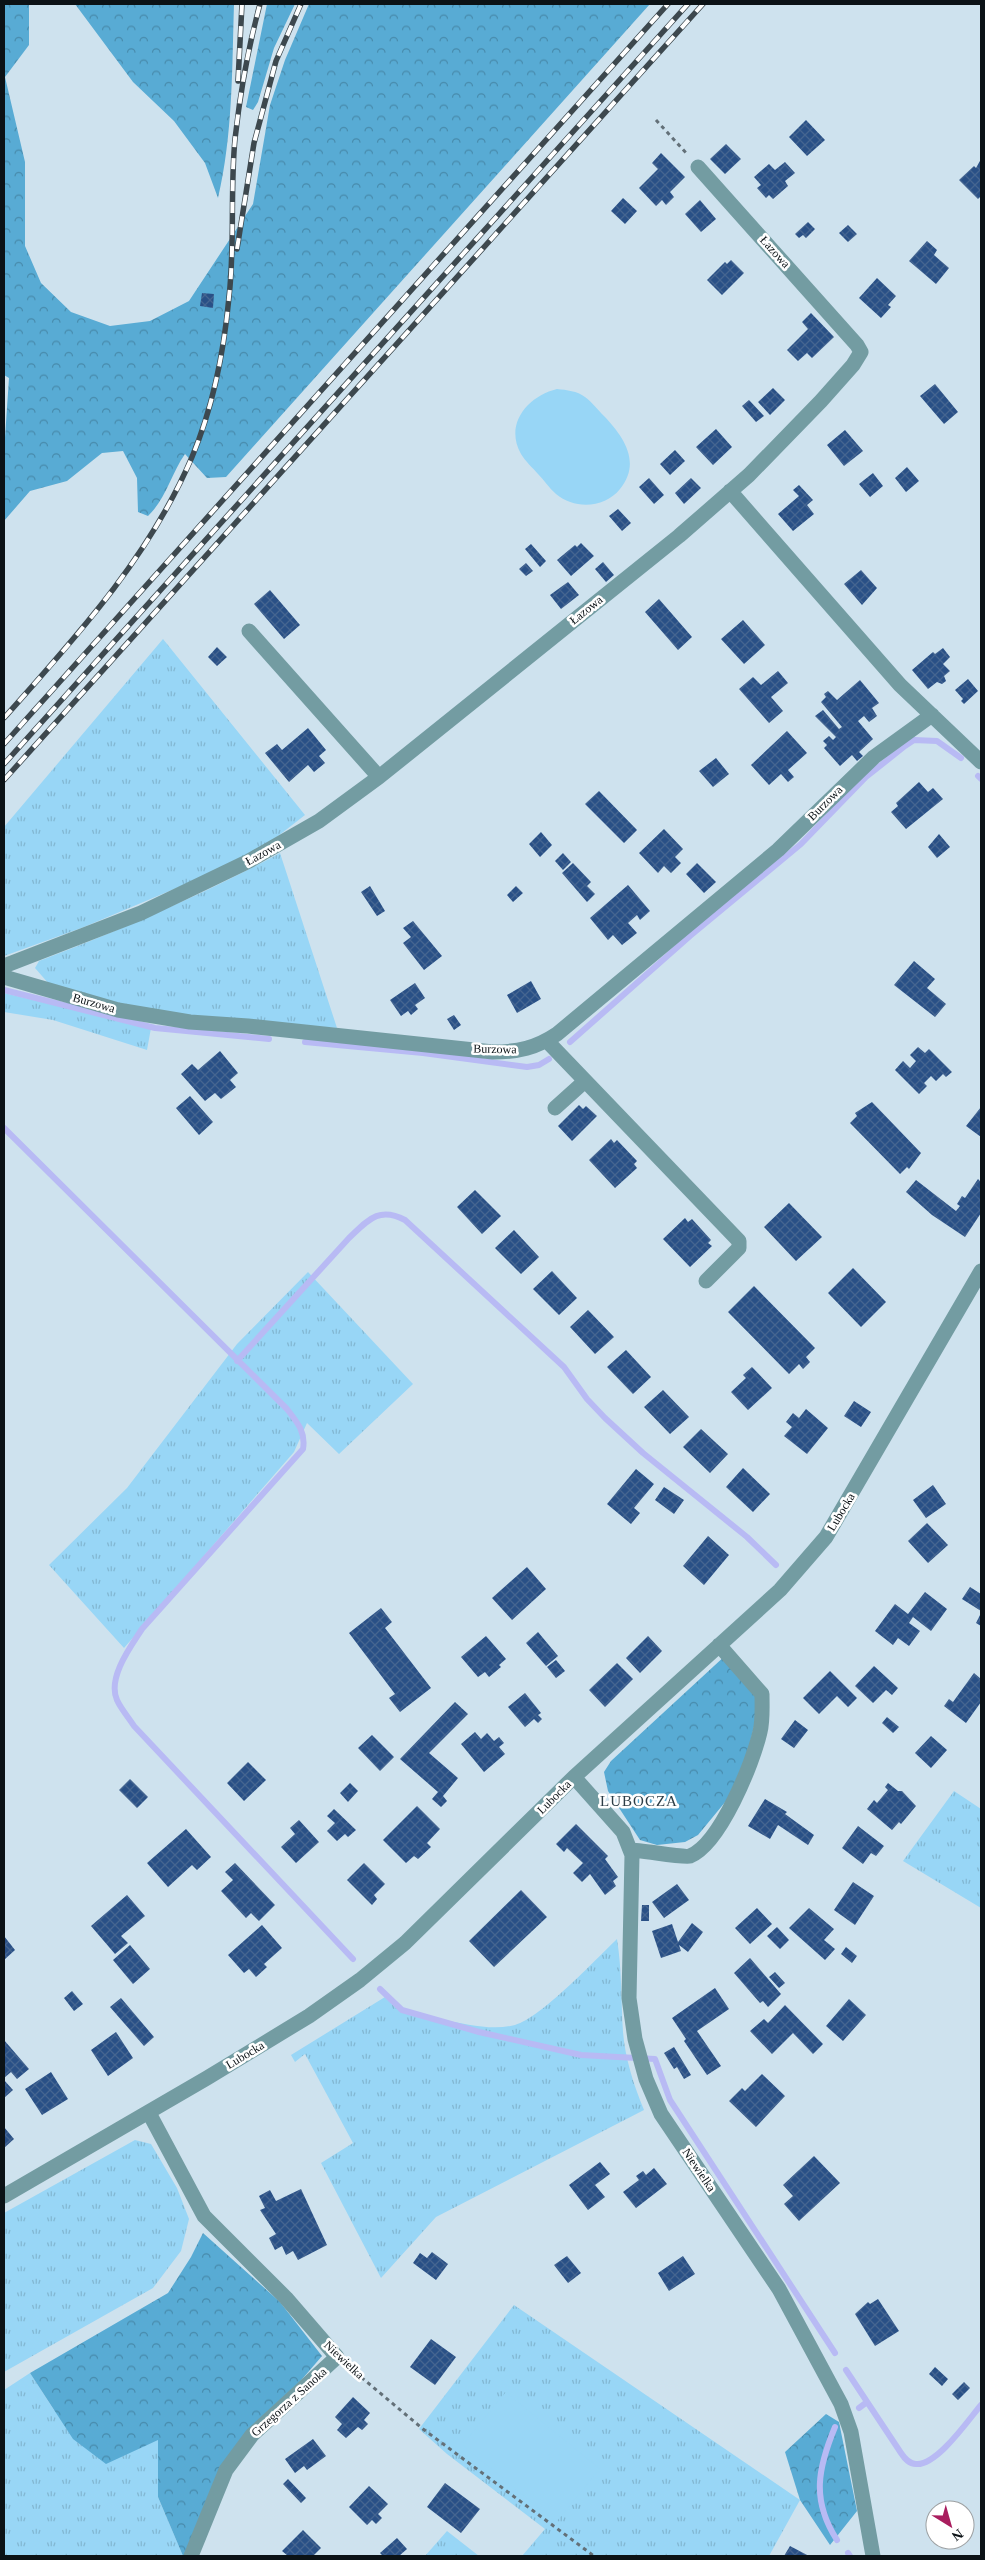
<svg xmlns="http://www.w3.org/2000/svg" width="985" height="2560" font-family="Georgia,serif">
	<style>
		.grass { fill: url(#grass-tufts) }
		.forest { fill: url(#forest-crowns) }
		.garden { fill: #98d6f6 }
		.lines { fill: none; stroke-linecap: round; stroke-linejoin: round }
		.stream { stroke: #b8baf4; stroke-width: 6 }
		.building { fill: url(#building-cross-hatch) }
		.path { stroke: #637078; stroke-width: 3; stroke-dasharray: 4 4; stroke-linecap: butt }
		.minor { stroke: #739ca2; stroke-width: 15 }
		.rail-casing { stroke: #3d484e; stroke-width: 5.5 }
		.rail { stroke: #fff; stroke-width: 4; stroke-dasharray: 11; stroke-linecap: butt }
		.labels { text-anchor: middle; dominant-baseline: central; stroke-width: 5; stroke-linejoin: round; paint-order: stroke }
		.street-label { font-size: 12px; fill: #0b1216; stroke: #fff }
		.quarter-label { font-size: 15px; letter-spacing: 1px; fill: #2c3d46; stroke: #fff }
	</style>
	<defs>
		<pattern id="grass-tufts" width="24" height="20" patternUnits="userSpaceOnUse" patternTransform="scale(1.25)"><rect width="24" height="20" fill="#98d6f6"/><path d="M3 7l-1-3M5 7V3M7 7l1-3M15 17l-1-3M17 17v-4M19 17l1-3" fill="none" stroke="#82b7d2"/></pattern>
		<pattern id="forest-crowns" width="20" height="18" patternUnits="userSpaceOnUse" patternTransform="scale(1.25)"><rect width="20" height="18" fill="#58abd4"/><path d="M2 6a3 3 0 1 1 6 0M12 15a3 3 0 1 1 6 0" fill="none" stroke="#478aab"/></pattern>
		<pattern id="building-cross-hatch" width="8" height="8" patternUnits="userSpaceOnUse" patternTransform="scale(1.25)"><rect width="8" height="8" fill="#295086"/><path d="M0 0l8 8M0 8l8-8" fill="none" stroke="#456590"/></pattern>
	</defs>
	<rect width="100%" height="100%" fill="#cee2ee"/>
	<!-- grass -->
	<path class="grass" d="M163,639L305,815L264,847L179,887L84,927L4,956V827Z
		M280,853L337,1028L185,1016L109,1003L49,984L35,968L39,961C122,929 202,895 280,853Z
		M4,993L151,1028L147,1050L53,1020L4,1012Z
		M308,1272L413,1384L339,1454L307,1423L294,1452L124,1648L49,1565L127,1488L237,1344Z
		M954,1791L981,1809V1908L903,1861Z
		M617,1939C622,1970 621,2001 623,2032C625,2058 634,2086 644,2110L436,2217L381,2278L321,2163L353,2143L305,2054L295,2062L291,2055L385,1997C399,2014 422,2017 443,2020C466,2024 492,2031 515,2025C542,2017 594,1961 617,1939Z
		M135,2140L151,2144L177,2188L189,2219L181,2251L153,2288L4,2372V2213Z
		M514,2305L800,2500L769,2556H522L545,2529L447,2454L419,2429Z
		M30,2373L54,2410L158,2440V2497L183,2556H4V2390Z
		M447,2531L479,2556H425Z"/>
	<!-- forest -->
	<path class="forest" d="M4,4H29V45L5,77L25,162V246L41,283L71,312L110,326L150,321L189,301L253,204L270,105L285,60L309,4H650L226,477L207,478L185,454C171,474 166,499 148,516L138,512L137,478L123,451L102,453L67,481L30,491L4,521V452L9,378L4,375Z
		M75,4H234C232,68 233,135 218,198L205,163L174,121L133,82Z
		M267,4H295L274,48L258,102L253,110L246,107Z
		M727,1654L762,1694L740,1784L698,1835L685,1842L657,1845L640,1840L608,1791L604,1772L611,1761Z
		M203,2233L280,2302L322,2356L236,2456L191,2556H183L158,2497V2440L106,2464L73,2439L30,2373L168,2293L191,2257Z
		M826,2414L839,2422L857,2511L830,2545L800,2500L785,2452Z"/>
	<!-- garden -->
	<path class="garden" d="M557,389C567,390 577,391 585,397C592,402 598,410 604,416C623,436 642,462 620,489C605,508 575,510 556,494C549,488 544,480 538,474C533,468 525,461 521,454C504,424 528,396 557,389Z
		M506,2392L600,2469L556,2522L462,2445Z"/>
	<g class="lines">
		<!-- stream -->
		<path class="stream" d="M978,776L981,779
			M4,990L155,1028L269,1039
			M305,1042L423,1053L527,1067L539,1065L549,1059
			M570,1042L690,936L801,844L866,777L905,746L914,740L937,741L961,758
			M4,1128L287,1409C297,1422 306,1432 303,1449L142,1629C131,1646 107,1678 117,1700C121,1709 129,1718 134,1726L353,1959
			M237,1361L349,1238C368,1220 379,1206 405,1220L564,1367L587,1399L605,1418L643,1453L747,1537L776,1565
			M380,1989L402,2010L479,2032L581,2055L655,2059L670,2100L835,2353
			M846,2370L901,2453C905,2459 909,2464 916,2464C937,2466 969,2419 981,2405
			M859,2408L867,2402
			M835,2427C818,2468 811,2500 837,2540
			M848,2553L850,2556"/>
	</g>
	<!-- building -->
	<path class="building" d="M806,120L825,140L807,156L789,137Z
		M726,144L741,159L725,174L710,159Z
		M661,153L685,177L670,192L674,197L666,205L662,200L656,206L639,188L658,169L652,163Z
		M981,159V196L978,199L959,180L974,166L976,168Z
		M785,162L795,173L785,181L788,186L773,199L769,195L766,198L757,188L761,185L754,177L769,164L775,170Z
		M623,198L637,211L625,224L611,211Z
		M700,200L716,219L701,232L685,214Z
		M808,222L815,229L806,238L803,235L799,238L795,234Z
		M848,225L857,234L848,242L839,233Z
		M927,241L937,250L934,255L949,268L936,284L909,261Z
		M731,260L744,273L722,295L707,280L725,262L727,264Z
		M877,278L896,296L888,305L891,307L881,318L859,298Z
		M202,293L214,294L213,308L200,306Z
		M811,313L834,337L812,358L807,353L798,361L787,350L808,329L802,322Z
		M935,384L958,412L944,424L920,396Z
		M773,388L785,400L770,415L758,402Z
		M749,400L764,416L756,422L742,406Z
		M716,429L732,447L713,465L696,447Z
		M845,430L863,451L844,466L827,445Z
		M675,450L685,461L670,475L660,464Z
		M907,467L919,481L906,492L895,478Z
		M873,473L883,486L870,497L859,484Z
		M649,478L664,495L654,504L639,487Z
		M691,478L701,488L684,504L675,493Z
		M799,485L813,500L807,505L814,514L793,531L778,514L799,496L793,490Z
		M618,509L631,523L622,531L609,516Z
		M581,543L594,556L571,576L557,560L575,545L577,547Z
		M531,544L546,561L540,567L525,549Z
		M603,562L614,575L606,582L595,569Z
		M526,563L533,571L526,576L519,569Z
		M861,570L877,588L862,605L844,584Z
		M568,582L579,595L561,609L550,595Z
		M270,590L300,625L284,639L254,604Z
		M659,599L692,637L678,650L645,612Z
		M743,620L765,645L744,664L721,639Z
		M217,647L227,657L217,666L208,657Z
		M943,648L950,657L943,664L950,671L944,676L946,681L942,684L937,682L928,689L912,670L933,652L935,654Z
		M778,671L788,683L771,697L783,711L769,723L739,689L753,677L761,685Z
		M968,679L978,691L964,704L961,701L963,699L955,690Z
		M860,680L879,703L872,708L877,716L869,722L864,716L858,721L873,739L859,752L863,756L857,761L852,755L840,766L824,748L827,745L823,741L829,736L833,740L836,737L815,716L823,710L839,729L842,727L821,702L826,697L824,694L828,691L837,700Z
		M308,728L326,750L319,756L325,763L314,772L308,765L289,782L265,753L277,744L282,750Z
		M787,731L807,753L788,770L794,777L788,782L781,774L769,785L751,765Z
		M716,758L729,774L713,787L699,771Z
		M919,782L928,792L933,788L943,799L906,829L891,812L898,806L896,803Z
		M599,791L637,830L624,843L585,804Z
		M664,829L683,849L675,857L681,863L671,873L664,866L658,873L639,853Z
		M541,832L552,845L540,857L529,844Z
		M939,834L950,847L937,858L928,847Z
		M563,853L571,862L563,870L555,861Z
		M573,863L591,882L587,886L595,894L587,902L562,873Z
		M697,863L716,882L704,893L686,874Z
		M628,885L650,911L640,920L637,915L628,923L637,933L622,945L613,935L608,940L590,918Z
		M370,886L385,911L377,916L361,892Z
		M516,886L523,893L513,902L507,895Z
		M413,921L442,956L424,970L403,943L411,937L403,928Z
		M914,961L935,979L927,988L946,1004L935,1017L894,985Z
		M531,981L541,999L517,1013L507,995Z
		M415,983L425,998L415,1005L418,1009L411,1015L408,1011L401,1016L390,1000Z
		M454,1015L461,1025L454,1030L447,1019Z
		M918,1047L925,1053L929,1049L952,1072L946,1077L943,1074L936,1081L931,1076L924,1083L927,1086L919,1094L895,1070L903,1061L910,1068L916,1061L910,1055Z
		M220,1051L238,1073L230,1080L236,1087L221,1099L215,1093L205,1101L181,1074L192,1064L198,1070Z
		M190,1096L213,1122L199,1135L176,1108Z
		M872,1102L921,1153L909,1169L907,1167L900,1174L850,1123L857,1116L855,1113Z
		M579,1105L583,1109L586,1106L597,1116L572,1141L558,1126Z
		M981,1107V1137L966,1126Z
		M611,1139L614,1143L617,1140L637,1161L634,1164L637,1168L615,1188L589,1160Z
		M978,1179L981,1182V1213L965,1237L932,1215L906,1192L916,1180L956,1211L960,1206L957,1204L962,1196L965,1198Z
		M475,1190L501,1216L482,1234L457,1207Z
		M789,1203L822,1237L796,1261L764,1227Z
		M685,1218L688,1222L692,1219L711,1240L708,1243L712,1246L690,1267L663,1239Z
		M514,1230L539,1257L521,1274L495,1248Z
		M853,1268L886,1302L861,1327L828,1293Z
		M552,1271L577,1298L559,1315L533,1289Z
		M754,1286L815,1348L806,1357L810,1362L803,1369L799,1364L789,1374L728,1312Z
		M588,1310L614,1337L595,1354L570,1327Z
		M626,1350L651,1377L633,1394L607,1367Z
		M752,1367L772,1388L748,1410L731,1392L746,1378L743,1375Z
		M663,1390L689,1417L670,1434L644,1407Z
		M854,1401L871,1412L861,1427L844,1416Z
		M806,1409L828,1428L807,1454L784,1436L792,1427L786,1422L793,1413L799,1418Z
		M701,1429L728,1454L710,1473L683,1447Z
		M743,1468L770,1494L753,1512L726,1487Z
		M636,1469L654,1484L634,1508L640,1513L631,1524L607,1504Z
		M933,1485L946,1504L926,1518L913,1500Z
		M664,1487L684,1500L674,1514L655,1500Z
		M927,1523L948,1545L928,1563L908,1541Z
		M708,1536L729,1555L704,1585L683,1566Z
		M527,1567L546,1589L512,1620L492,1598Z
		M970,1587L981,1594V1611L962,1599Z
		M925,1592L947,1609L931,1631L913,1617L909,1623L920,1631L909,1646L898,1638L893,1645L875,1631L895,1604L908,1614Z
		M381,1608L392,1622L385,1628L431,1688L400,1712L389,1698L395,1694L349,1633Z
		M981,1613V1626L976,1623Z
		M538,1632L558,1656L546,1666L526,1643Z
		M486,1636L506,1659L499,1665L501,1667L489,1677L485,1672L478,1677L461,1657Z
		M648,1636L662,1651L640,1673L626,1658Z
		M556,1660L565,1671L556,1678L547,1667Z
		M617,1663L633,1679L605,1707L589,1690Z
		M874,1666L898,1688L892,1695L886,1690L873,1703L855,1686Z
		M830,1671L857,1698L848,1707L837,1696L819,1714L803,1698Z
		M974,1673L981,1679V1702L966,1723L944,1706L949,1699L953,1702Z
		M525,1693L541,1713L538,1715L542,1719L538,1723L534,1719L525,1727L508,1707Z
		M455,1702L468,1714L429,1753L458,1778L443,1796L447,1801L441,1807L432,1799L438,1792L400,1759Z
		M887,1717L899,1727L893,1733L882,1723Z
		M795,1720L808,1730L794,1748L781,1739Z
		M475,1732L481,1739L487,1733L494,1741L499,1737L504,1743L499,1747L505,1754L484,1772L461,1744Z
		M372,1735L394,1757L380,1771L358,1748Z
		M931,1736L947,1750L931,1768L915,1753Z
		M248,1762L266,1780L244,1801L227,1783Z
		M130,1779L148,1797L137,1808L119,1790Z
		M350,1783L358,1791L348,1802L340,1793Z
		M888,1783L898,1791H902L916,1806L901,1824L899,1822L892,1830L867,1809L874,1800L877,1803L888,1790L885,1787Z
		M765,1799L787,1812L785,1814L814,1835L808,1845L778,1825L770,1839L748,1826Z
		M417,1806L440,1829L427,1843L431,1847L418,1859L414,1856L406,1863L383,1840Z
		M334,1809L356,1830L348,1837L345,1834L337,1841L327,1831L335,1823L327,1816Z
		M299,1820L319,1842L296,1863L281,1847L295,1834L290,1828Z
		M576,1824L608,1856L605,1859L618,1877L613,1881L616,1886L605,1895L590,1874L582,1882L573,1873L583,1863L567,1848L564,1852L556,1844Z
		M858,1826L884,1846L876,1856L871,1853L863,1864L842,1848Z
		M186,1829L211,1857L197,1870L192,1865L168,1887L147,1863Z
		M235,1863L275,1905L259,1921L251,1913L246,1918L221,1891L233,1880L225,1872Z
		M364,1863L385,1884L374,1895L377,1899L372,1905L347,1880Z
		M853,1882L874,1896L855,1925L834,1910Z
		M677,1884L689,1900L664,1918L652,1902Z
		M521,1890L547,1917L494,1967L469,1941Z
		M127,1895L145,1916L121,1936L128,1943L115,1954L91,1926Z
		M642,1905H649V1921H641Z
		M757,1908L772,1924L750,1944L735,1928Z
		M809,1908L834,1929L824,1940L835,1949L825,1960L789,1928Z
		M692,1923L703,1932L688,1952L679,1945L681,1951L661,1958L652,1931L672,1924L678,1942Z
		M262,1925L282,1948L264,1964L267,1967L256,1977L249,1969L244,1973L228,1955Z
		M777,1927L789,1940L780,1949L767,1936Z
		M4,1936L15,1950L4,1960Z
		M130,1945L150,1969L133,1984L113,1960Z
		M846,1947L857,1956L852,1963L841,1954Z
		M750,1958L781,1994L768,2007L763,2001L760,2003L734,1973Z
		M775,1972L785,1983L779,1988L769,1977Z
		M715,1988L729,2009L697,2031L721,2066L707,2075L684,2041L686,2039L672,2018Z
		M72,1991L83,2004L74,2011L64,1998Z
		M121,1998L154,2037L144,2046L110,2007Z
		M849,1999L866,2015L843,2041L826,2026Z
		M785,2005L823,2044L813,2054L793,2033L772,2054L750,2031L764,2019L768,2023Z
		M116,2032L133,2058L108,2076L91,2050Z
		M4,2040L29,2069L17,2079L11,2072L4,2078Z
		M674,2047L691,2075L684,2079L677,2067L674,2069L664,2053Z
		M51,2072L68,2099L42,2115L25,2089Z
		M762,2074L785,2096L756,2127L729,2101L742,2088L745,2091Z
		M4,2080L13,2090L4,2098Z
		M4,2127L14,2139L4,2148Z
		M814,2156L840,2183L799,2221L784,2204L793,2196L783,2185Z
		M600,2162L610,2174L595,2185L605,2197L588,2210L569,2185Z
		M654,2168L667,2184L636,2208L623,2192L639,2180L636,2176L643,2171L646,2175Z
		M301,2189L327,2245L298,2260L293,2251L286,2255L282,2246L275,2250L269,2238L276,2234L260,2210L265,2208L259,2196L270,2190L276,2201Z
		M432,2252L448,2264L436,2280L413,2263L420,2253L427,2258Z
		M567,2256L581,2273L568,2283L554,2265Z
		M683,2256L695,2274L669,2291L658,2273Z
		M878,2299L899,2331L875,2346L855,2314L868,2302L870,2304Z
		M431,2339L456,2357L435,2385L410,2367Z
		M935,2367L948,2379L942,2386L929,2374Z
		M964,2382L970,2388L958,2400L952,2394Z
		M353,2397L370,2413L364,2420L368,2424L362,2430L358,2427L346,2438L337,2430L342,2424L335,2417Z
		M313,2439L326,2456L307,2470L304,2466L295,2473L285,2459Z
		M288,2479L306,2498L301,2503L283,2484Z
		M445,2483L480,2509L461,2533L427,2507Z
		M369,2486L388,2504L378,2514L382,2518L376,2524L372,2520L367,2525L349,2507Z
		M303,2530L321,2548L313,2556H288L282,2551Z
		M397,2538L407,2549L399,2556H383L380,2553Z
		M790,2546L809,2556H784Z"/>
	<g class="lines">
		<!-- path -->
		<path class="path" d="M656,120L688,155
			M349,2367L423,2429L594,2556"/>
		<!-- minor -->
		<path class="minor" d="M730,491L900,685L981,762
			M249,631L379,777
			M4,966L141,913L249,861L319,821L379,777L679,536L749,475L821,401L853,365L861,352L857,345L698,167
			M4,977L118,1010L190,1022L248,1026L493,1052C518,1052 536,1048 557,1034L778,850L874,757L932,715
			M547,1041L739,1241V1248L706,1281
			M555,1108L585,1081
			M574,1777L623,1832L632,1855L629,1998L635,2039L646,2079L661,2114L779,2289L841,2404L851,2432L873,2556
			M630,1850C642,1850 683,1858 690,1856C720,1844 753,1763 760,1732C763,1720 762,1707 762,1694L719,1645
			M149,2113L204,2216L286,2298L337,2357L252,2435L226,2470L191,2556
			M4,2196L207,2078L309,2016L360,1980L405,1943L574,1777L780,1590L826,1537L981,1271"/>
		<!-- rail casing -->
		<g class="rail-casing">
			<path id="rail" d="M238,81L242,4
				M237,249L254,143L276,61L301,4
				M4,718C75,638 149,558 192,457C213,407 224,351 229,297C235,245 230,191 235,139C240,94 248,48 260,4
				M4,744L668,4
				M4,764L688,4
				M4,780L703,4"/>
		</g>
		<!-- rail -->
		<use href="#rail" class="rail"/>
	</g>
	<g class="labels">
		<!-- street labels -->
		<g class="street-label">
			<text transform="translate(775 252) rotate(48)">Łazowa</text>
			<text transform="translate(586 610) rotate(-39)">Łazowa</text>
			<text transform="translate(825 803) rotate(-45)">Burzowa</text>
			<text transform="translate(263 853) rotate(-29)">Łazowa</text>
			<text transform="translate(94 1003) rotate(16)">Burzowa</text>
			<text transform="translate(495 1049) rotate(1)">Burzowa</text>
			<text transform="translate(841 1512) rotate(-59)">Lubocka</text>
			<text transform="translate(554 1797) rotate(-45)">Lubocka</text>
			<text transform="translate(245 2055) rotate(-31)">Lubocka</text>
			<text transform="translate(699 2170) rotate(56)">Niewielka</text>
			<text transform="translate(344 2360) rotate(43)">Niewielka</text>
			<text transform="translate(289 2402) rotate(-42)">Grzegorza z Sanoka</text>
		</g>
		<!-- quarter labels -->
		<g class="quarter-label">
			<text x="639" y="1801">LUBOCZA</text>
		</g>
	</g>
	<!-- border -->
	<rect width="985" height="2560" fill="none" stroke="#0b1216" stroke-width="10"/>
	<!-- north arrow -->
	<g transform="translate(950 2525) rotate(143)"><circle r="24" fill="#ffffff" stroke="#9da0a2"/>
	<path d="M0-4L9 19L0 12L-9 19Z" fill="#a91d5e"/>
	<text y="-8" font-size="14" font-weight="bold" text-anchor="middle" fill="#0b1216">N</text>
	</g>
</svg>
